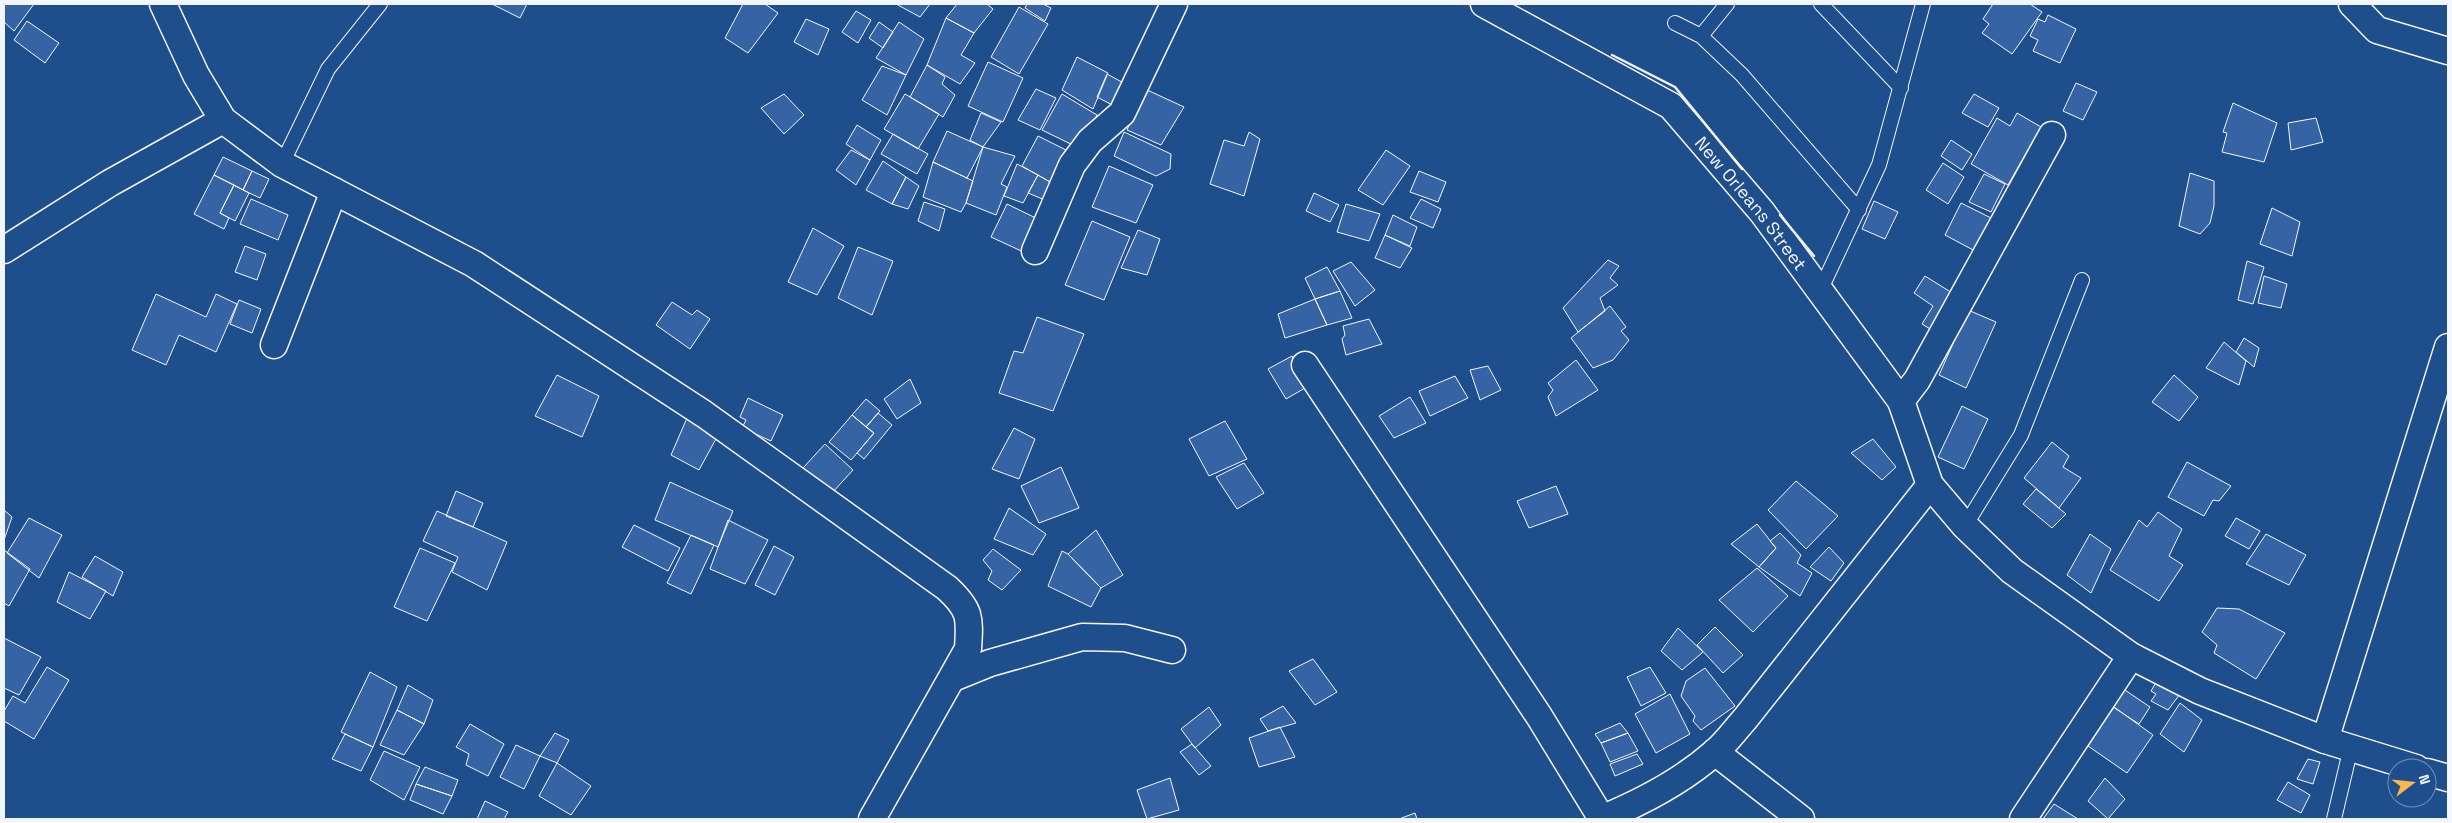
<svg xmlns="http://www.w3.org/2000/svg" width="2452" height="823" font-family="'Space Grotesk',sans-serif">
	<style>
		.building { fill: #3563a3; stroke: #f2f6ff }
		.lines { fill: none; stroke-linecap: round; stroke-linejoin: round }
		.service-casing { stroke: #f2f6ff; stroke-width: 16 }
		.minor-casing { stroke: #f2f6ff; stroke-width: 29 }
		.service { stroke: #1f4e8c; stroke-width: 14 }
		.minor { stroke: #1f4e8c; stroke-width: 26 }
		.wall { stroke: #f2f6ff; stroke-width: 2.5 }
		.labels { text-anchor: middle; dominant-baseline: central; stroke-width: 4; stroke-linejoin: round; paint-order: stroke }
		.street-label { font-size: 18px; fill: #f2f6ff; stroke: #1f4e8c }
	</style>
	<rect width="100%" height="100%" fill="#1f4e8c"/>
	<!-- building -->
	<path class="building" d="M4,4H34L14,31L4,22Z
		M492,4H527L520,18Z
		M743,4H765L778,13L748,53L725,38Z
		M896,4H930L920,17Z
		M957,4H987L993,9L974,33L946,18Z
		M1027,4H1043L1051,8L1045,21L1025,8Z
		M1993,4H2030L2042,12L2012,54L1982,33L1989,24L1983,19Z
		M1019,7L1048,24L1019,74L991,57Z
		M856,11L871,20L858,43L842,32Z
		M2048,15L2076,29L2060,63L2033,51L2038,40L2030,36L2038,19L2045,22Z
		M946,18L974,33L961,55L975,63L960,84L927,65Z
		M806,19L829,29L818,55L794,42Z
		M27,21L59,43L45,63L14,40Z
		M879,22L893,32L883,48L869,38Z
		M899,22L924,39L906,75L876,58Z
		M1077,57L1108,73L1093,109L1062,90Z
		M988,62L1023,78L1003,122L968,106Z
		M927,65L945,77L942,84L955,95L943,117L910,97Z
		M882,66L906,75L887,115L862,100Z
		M1107,74L1131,87L1120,109L1097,97Z
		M2076,83L2097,92L2083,120L2063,111Z
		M1036,89L1056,98L1040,130L1018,120Z
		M1145,89L1184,107L1161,145L1127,130Z
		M784,94L804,115L784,134L761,108Z
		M905,94L939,114L918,149L884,129Z
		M1062,94L1097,115L1081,149L1042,130Z
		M1974,94L1999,108L1988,127L1962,113Z
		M2233,103L2277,123L2264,162L2222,152L2227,133L2223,132Z
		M981,113L1001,122L983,147L970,140Z
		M2017,113L2041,127L2008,185L1971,164L1997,118L2010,126Z
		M2316,118L2323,142L2291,150L2288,123Z
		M857,125L881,140L870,160L846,144Z
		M947,131L983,147L967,178L933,162Z
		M1124,132L1171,154L1170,169L1156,176L1114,156Z
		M1249,132L1260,139L1244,196L1210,184L1224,140L1244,146Z
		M893,134L928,154L917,174L881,154Z
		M1038,136L1072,153L1057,186L1022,166Z
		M1951,140L1972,154L1962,170L1941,156Z
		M983,147L1015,156L1001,184L1007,187L996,215L966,203Z
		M851,150L870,160L856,185L836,170Z
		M1386,150L1410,166L1383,205L1358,190Z
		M223,157L252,171L243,190L214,175Z
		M883,161L906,177L892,204L866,190Z
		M933,162L973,181L966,203L961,212L923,197Z
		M1943,163L1964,177L1948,204L1926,190Z
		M1017,164L1038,175L1023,203L1004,196Z
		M1109,166L1153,185L1136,223L1092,207Z
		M252,171L269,179L260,198L243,190Z
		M1419,171L1446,182L1438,202L1410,192Z
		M2190,173L2214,181V206L2210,223L2200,234L2179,226Z
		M1984,174L2005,184L1991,212L1969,202Z
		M214,175L234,185L220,213L229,218L224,229L194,214Z
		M1038,175L1057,186L1052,203L1028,193Z
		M906,177L919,186L908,209L892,204Z
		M234,185L249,193L235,221L220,213Z
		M1314,193L1339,205L1330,222L1306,211Z
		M251,199L288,215L278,240L240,224Z
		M1421,199L1441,209L1433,228L1410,218Z
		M1874,201L1898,212L1885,239L1862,229Z
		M924,202L945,209L939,231L918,221Z
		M1961,203L1991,218L1975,251L1945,235Z
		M1007,204L1046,223L1030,255L991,237Z
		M1346,204L1380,214L1369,241L1337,232Z
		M2272,208L2300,222L2292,256L2260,244Z
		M1393,215L1417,227L1410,246L1385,235Z
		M1092,221L1130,237L1104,300L1065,285Z
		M813,228L844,246L817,295L788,282Z
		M1138,230L1160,239L1147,275L1121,268Z
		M1385,235L1412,248L1400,268L1375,258Z
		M245,246L266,254L257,280L235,272Z
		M858,247L893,261L872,315L838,298Z
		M1608,260L1619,266L1610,278L1618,285L1600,298L1605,311L1578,332L1563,308Z
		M2247,261L2264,267L2253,304L2238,300Z
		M1351,262L1375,290L1355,306L1333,271Z
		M1327,267L1340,291L1315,299L1305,278Z
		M1925,276L1957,296L1935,332L1922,324L1933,306L1914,293Z
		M2264,276L2287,284L2281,308L2258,303Z
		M1340,291L1352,318L1327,325L1315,299Z
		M156,294L206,317L216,294L237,304L216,352L179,335L166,365L132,350Z
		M1315,299L1327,325L1285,338L1278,314Z
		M239,300L261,309L252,333L230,324Z
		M672,302L692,315L697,310L710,319L690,349L656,325Z
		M1610,306L1626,327L1621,331L1629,340L1613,360L1593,368L1571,338Z
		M1968,310L1996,322L1966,388L1939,375Z
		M1037,317L1084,334L1053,411L999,393L1014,351L1023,353Z
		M1369,319L1382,344L1346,355L1342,339L1345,335L1343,326Z
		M2244,338L2259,348L2254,367L2236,352Z
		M2224,342L2246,361L2239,385L2206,368Z
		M1292,356L1305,388L1286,399L1268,369Z
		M1576,360L1598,390L1556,416L1548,397L1553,390L1548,383Z
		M1488,366L1501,390L1480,400L1470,370Z
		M557,375L599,396L582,437L535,416Z
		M2174,375L2198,397L2179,421L2152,402Z
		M1455,376L1468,398L1430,416L1419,391Z
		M910,379L921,403L897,419L884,399Z
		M1410,397L1426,423L1394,438L1379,416Z
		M748,398L783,415L771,441L742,428L746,420L740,417Z
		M866,399L880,411L866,427L852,415Z
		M1962,406L1988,419L1964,469L1938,457Z
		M878,413L892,425L864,459L857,453L874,433L866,427Z
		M852,415L874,433L851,460L829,442Z
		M687,418L717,437L699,470L671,455Z
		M1225,421L1247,459L1209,476L1189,439Z
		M1014,428L1035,439L1019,479L992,469Z
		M1873,439L1896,467L1882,480L1851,453Z
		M2052,442L2069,456L2063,467L2081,478L2059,508L2024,478Z
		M825,444L853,470L831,494L803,468Z
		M2187,462L2231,486L2219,501L2213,500L2204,516L2168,497Z
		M1244,463L1264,493L1237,509L1216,477Z
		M1061,467L1079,508L1039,523L1021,486Z
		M1796,481L1838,516L1806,549L1768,510Z
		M670,482L733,511L718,547L655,520Z
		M1556,486L1568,514L1529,528L1517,501Z
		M2036,489L2066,514L2052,528L2023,504Z
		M456,491L483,503L473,527L446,516Z
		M1009,508L1046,534L1033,555L994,539Z
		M4,510L12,517L4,540Z
		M437,511L507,542L487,590L452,572L458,557L423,541Z
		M2158,512L2182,529L2169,556L2183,565L2159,601L2110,570L2139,520L2147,527Z
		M29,518L62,535L39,578L7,553Z
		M2236,518L2260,531L2249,549L2225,536Z
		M728,520L768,540L745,584L710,569Z
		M1757,524L1776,548L1759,567L1731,544Z
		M634,525L680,548L668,571L622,547Z
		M1096,530L1123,575L1101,588L1068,554Z
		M1780,533L1801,555L1797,563L1812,573L1800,596L1759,567L1776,548L1770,541Z
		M2090,534L2111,549L2091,593L2067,575Z
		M2266,534L2306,555L2289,585L2246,564Z
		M691,535L714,545L691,594L667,583Z
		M774,546L794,557L775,595L755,585Z
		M1829,547L1844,563L1831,581L1810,567Z
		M420,548L455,563L427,621L394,607Z
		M993,549L1021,570L1002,590L988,580L992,571L983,560Z
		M4,550L30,569L9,606L4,603Z
		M1062,551L1068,554L1101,588L1091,607L1048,586Z
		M95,556L123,572L113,596L82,577Z
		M1757,568L1788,596L1753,632L1719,600Z
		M69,572L106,591L90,619L57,602Z
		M2217,608L2239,609L2285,633L2256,679L2214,653L2217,645L2202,632Z
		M1715,627L1743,655L1723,673L1697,645Z
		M1678,628L1703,652L1682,670L1661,651Z
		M4,638L41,657L19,695L4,688Z
		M1313,659L1337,692L1315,705L1289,671Z
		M47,667L69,680L34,739L4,721V711L13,696L25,703Z
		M1650,667L1666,693L1641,706L1627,677Z
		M1705,668L1735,706L1701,730L1693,721L1695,716L1681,696L1686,681Z
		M370,672L397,687L373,747L341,732Z
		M2158,679L2180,694L2168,710L2151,701L2156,694L2151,691Z
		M408,685L433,700L424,724L397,710Z
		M2119,686L2150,707L2139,724L2107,703Z
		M1670,694L1690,734L1656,753L1635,714Z
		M2180,703L2202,720L2184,752L2160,734Z
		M1283,706L1296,723L1268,731L1260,719Z
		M1209,707L1221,725L1195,748L1181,729Z
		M2114,707L2153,735L2127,773L2088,746Z
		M397,710L424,724L404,755L380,745Z
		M1620,723L1628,733L1601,743L1595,734Z
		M470,724L504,744L488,776L466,765L469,754L456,747Z
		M1280,727L1295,757L1259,767L1249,738Z
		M555,733L569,740L557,763L540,756Z
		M1628,733L1638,751L1610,762L1601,743Z
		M345,734L373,747L361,771L332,759Z
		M1192,744L1211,766L1199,775L1180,752Z
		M516,745L540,756L524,789L500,777Z
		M384,751L420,767L404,800L370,780Z
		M1637,754L1643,764L1615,776L1610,764Z
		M2308,759L2320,762L2313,784L2297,779Z
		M557,763L591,786L571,815L539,796Z
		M425,767L458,780L452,796L416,784Z
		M1170,778L1179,810L1147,819L1137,790Z
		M2105,778L2125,799L2108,819L2088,801Z
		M2288,782L2310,795L2301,813L2277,800Z
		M416,784L452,796L443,814L410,800Z
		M485,801L508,812L504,819H477Z
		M2054,804L2078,819H2043Z
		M1415,813L1417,819H1399Z"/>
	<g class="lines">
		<!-- service casing -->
		<g class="service-casing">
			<path id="service" d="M1821,4L1901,88
				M1675,23L1701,36L1742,75L1859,210
				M1701,36L1727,4
				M282,164L328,69L380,4
				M1820,291L1879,165L1923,4
				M1965,526L2021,435L2082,280
				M2334,819L2351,747"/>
		</g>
		<!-- minor casing -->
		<g class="minor-casing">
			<g id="minor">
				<path d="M163,4L196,75L223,120L282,164L474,264L704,414L947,588C971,610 970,618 968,649L872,819"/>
				<path id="s1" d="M1484,4L1671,106L1762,212L1901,401L1930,485L1965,526L2012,571L2131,656L2200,691L2325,740L2416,768"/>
				<path d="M2352,4L2377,30L2448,51"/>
				<path d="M4,250L110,183L223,120"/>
				<path d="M1035,251L1072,165L1090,141L1122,113L1174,4"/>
				<path d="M274,345L334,191"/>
				<path d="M1305,365L1539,716L1602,819"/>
				<path d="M1901,401L1917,380L2052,135"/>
				<path d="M953,678L990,663L1082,637L1125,638L1172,650"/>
				<path d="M2325,740L2448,347"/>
				<path d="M1715,752L1801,819"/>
				<path d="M2427,772L2448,778"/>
				<path d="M1601,819C1640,803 1682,781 1714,753C1726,743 1735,730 1745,719L1930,485"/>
				<path d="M2023,819L2131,656"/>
			</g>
		</g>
		<!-- service -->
		<use href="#service" class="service"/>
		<!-- minor -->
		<use href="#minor" class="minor"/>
		<!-- wall -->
		<path class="wall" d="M1612,55L1675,87L1742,169
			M1780,215L1814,256"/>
	</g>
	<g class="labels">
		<!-- street labels -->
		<g class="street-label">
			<text stroke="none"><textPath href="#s1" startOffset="339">New Orleans Street</textPath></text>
		</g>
	</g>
	<!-- border -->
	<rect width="2452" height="823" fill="none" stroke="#f2f6ff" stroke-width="10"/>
	<!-- north arrow -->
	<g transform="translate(2412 783) rotate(74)"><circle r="24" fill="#1f4e8c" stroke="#7391ba"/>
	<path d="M0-4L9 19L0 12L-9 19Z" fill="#ffb74d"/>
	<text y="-8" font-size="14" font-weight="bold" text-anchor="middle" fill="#f2f6ff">N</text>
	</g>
</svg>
